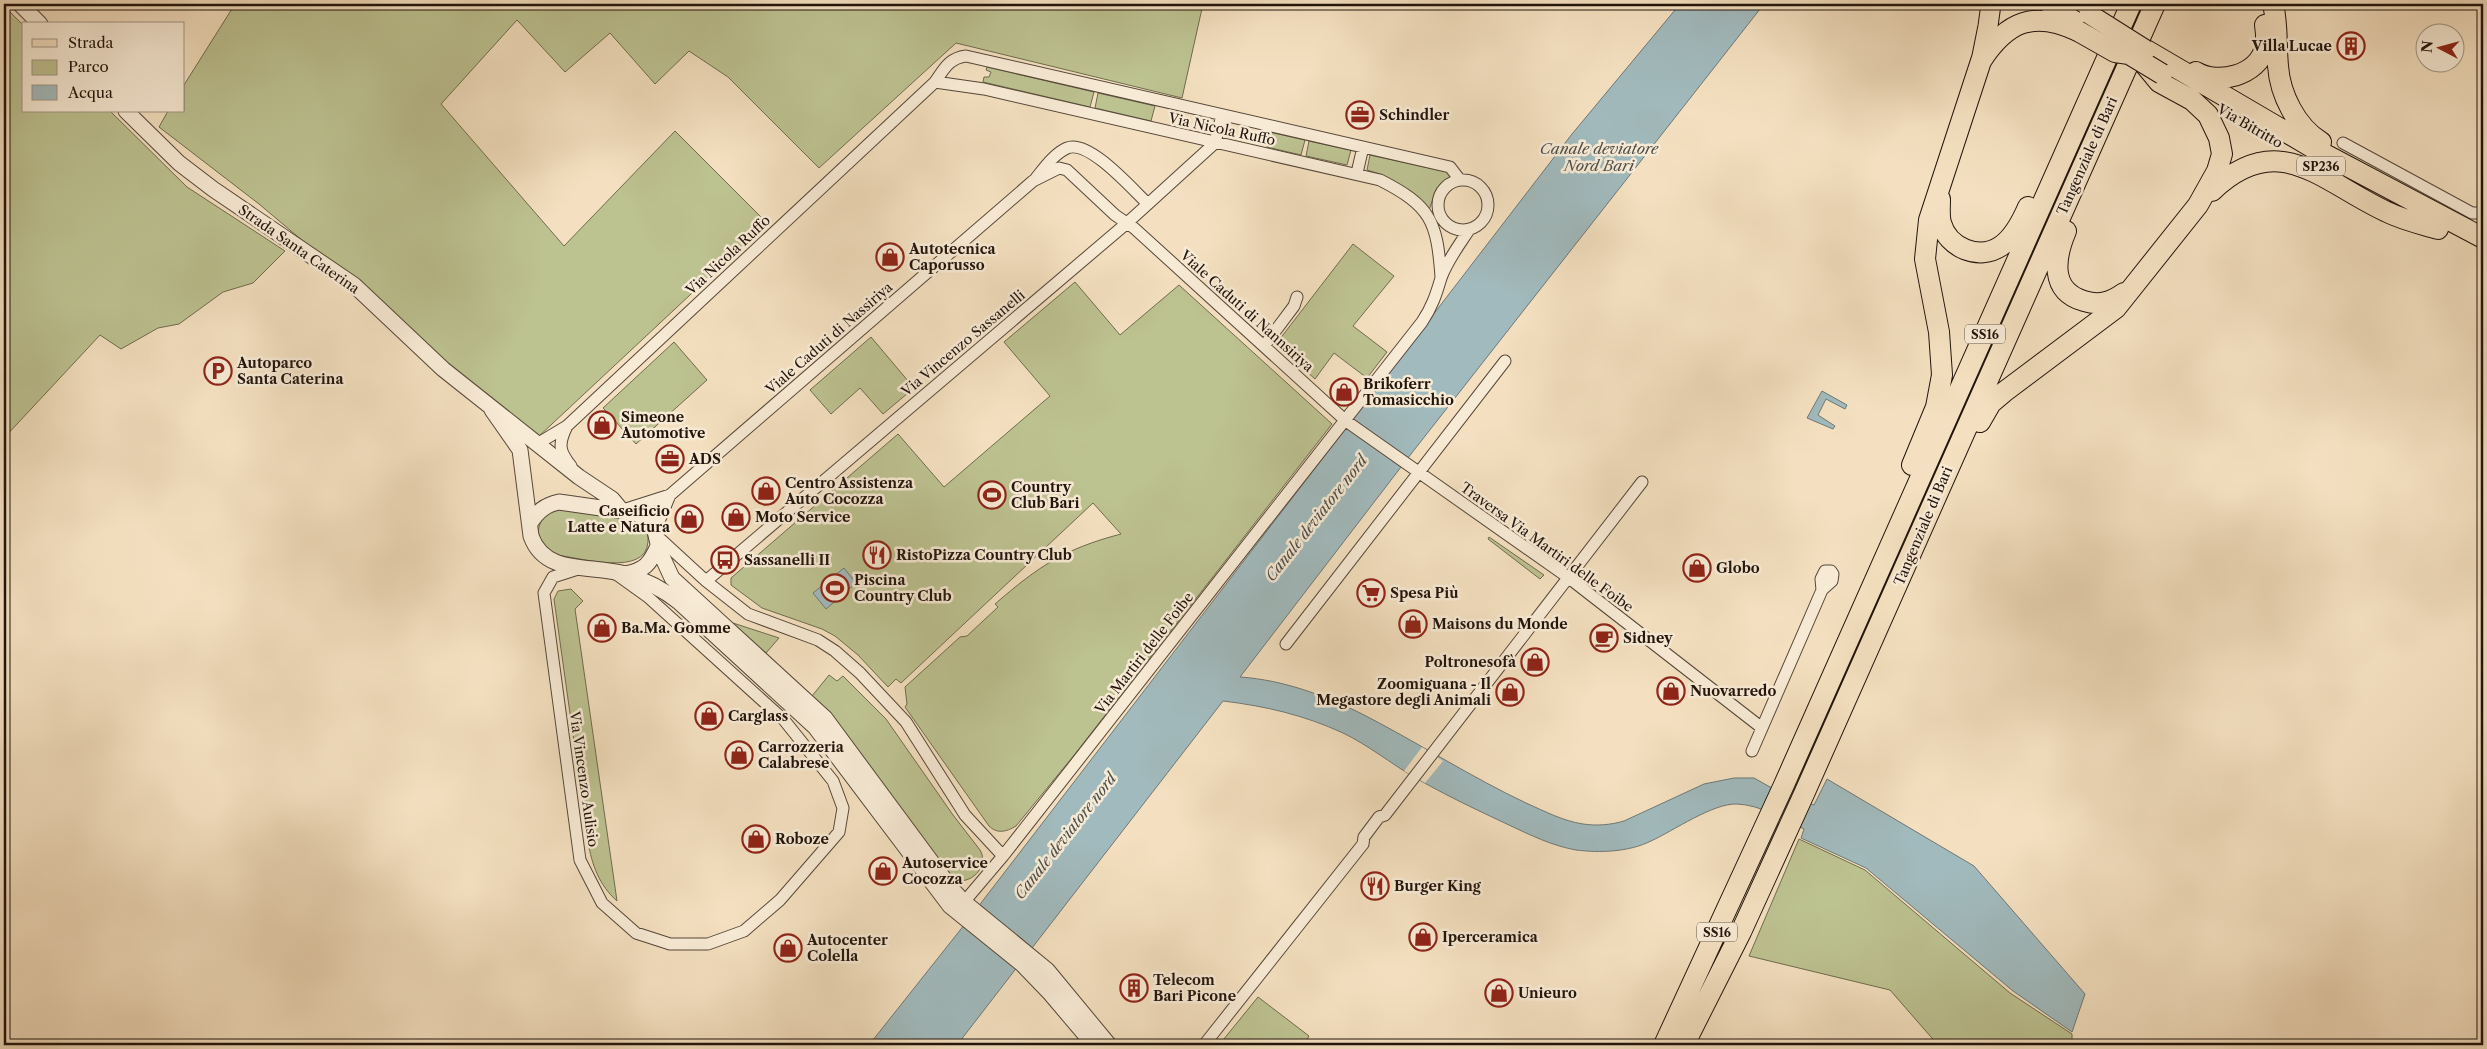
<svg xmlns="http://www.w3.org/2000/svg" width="2487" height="1049" font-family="'Libre Caslon Text',serif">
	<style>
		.green { fill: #bdc291; stroke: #6f6b4e }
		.water { fill: #a1babd; stroke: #6e7876 }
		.pier { fill: #f4e0c0 }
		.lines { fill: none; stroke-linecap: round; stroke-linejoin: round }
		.minor-casing { stroke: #564739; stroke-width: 13 }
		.tertiary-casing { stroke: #564739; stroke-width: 17 }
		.primary-casing { stroke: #21140c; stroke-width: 21 }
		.trunk-casing { stroke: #21140c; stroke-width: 22 }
		.minor { stroke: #f8ebd6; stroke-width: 11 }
		.tertiary { stroke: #f8ebd6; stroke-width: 15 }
		.primary { stroke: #f4e0c0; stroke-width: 19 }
		.trunk { stroke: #f4e0c0; stroke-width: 20 }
		.primary-bridge-casing { stroke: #21140c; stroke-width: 21; stroke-linecap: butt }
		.trunk-bridge-casing { stroke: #21140c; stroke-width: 22; stroke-linecap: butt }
		.primary-bridge { stroke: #f4e0c0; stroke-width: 19 }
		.trunk-bridge { stroke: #f4e0c0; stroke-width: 20 }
		.labels { text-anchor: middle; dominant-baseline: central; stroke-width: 5; stroke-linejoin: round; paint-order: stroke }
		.shield { fill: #f8ebd6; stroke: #625449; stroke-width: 1 }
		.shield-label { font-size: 12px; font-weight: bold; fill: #21140c }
		.poi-label { font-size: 14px; font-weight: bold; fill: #21140c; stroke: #f8ebd6; text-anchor: start }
		.street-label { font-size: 14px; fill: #21140c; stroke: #f8ebd6 }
		.water-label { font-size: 15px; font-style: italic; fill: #4e4e4a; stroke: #f8ebd6 }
	</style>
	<rect width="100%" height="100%" fill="#f4e0c0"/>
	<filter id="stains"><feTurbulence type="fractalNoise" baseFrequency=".004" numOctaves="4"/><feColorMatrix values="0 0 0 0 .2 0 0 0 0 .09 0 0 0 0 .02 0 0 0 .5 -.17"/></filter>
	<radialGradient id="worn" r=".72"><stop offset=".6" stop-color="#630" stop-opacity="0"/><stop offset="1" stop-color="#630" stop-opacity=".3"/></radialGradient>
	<!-- green -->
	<path class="green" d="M235,4H1203L1182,98L956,43L819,168L728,77L689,51L655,84L610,33L565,72L517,20L441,104L564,246L675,131L767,223L537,438L259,204L159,127L168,111H184V85Z
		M4,6L24,26V111H110L187,187L285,251L253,283L223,292L179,324L158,328L121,349L100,335L4,438Z
		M987,67L1094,92L1090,107L983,82L984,77H989L991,72L986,70Z
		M1098,93L1155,106L1151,121L1095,108Z
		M1270,132L1305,140L1301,155L1267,147Z
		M1309,141L1351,150L1347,165L1306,156Z
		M1370,155L1448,172L1451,175L1436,190L1429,210C1410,190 1393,177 1367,170Z
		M1353,244L1394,276L1353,326L1387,352L1367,378L1334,353L1315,379L1276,344Z
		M1075,282L1120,335L1179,285L1332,424L1071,759L1016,826C1006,832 997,834 989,826L905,707L907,704L905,687L960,637L967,636L998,607L995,604C1039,566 1064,549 1121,534L1093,503L901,683L896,679L888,687L858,655L835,636L822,629L762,608L731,585V578L898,434L944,487L1050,396L1004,342Z
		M871,337L914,388L883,414L860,388L831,414L810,390Z
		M674,342L707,380L636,444L603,408Z
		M555,509C572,511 620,512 632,518C642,523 649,530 648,542C646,577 580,558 557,555C533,543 532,522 555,509Z
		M1489,537L1544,575L1540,579L1488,539Z
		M571,589L583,601L575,609L617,901C599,885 592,865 588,842L554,599L558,591Z
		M733,623L779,638L766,653Z
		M829,675L837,681L843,676L886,719L953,815L980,850C990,866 970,887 953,879L812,696Z
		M1799,839L1865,870L2010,993L2072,1034V1045H1938L1890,990L1749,956Z
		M1258,997L1309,1036L1304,1045H1219Z"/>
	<!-- water -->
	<path class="water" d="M1680,4H1764L1411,454L1240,677C1284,680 1327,696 1366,716C1420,744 1471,777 1526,803C1544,811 1563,821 1583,824C1597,826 1610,825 1624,821L1704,784L1734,778H1754L1770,787L1814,805L1827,779L1974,866L2085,994L2072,1032L2013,991L1866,868L1801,838L1804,829C1783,819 1761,805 1737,804C1713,803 1673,831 1651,841C1629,852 1600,853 1576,850C1553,846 1530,835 1509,825C1477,810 1445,795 1414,777C1390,763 1368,745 1343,733C1304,715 1265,706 1223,701L957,1045H869L961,929L1572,134Z
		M1822,391L1847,405L1845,409L1826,399L1818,415L1835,426L1833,429L1807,418Z
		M844,568L856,583L826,609L813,593Z"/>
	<!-- pier -->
	<path class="pier" d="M1422,747L1443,761L1425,783L1404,771Z"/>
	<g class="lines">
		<!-- minor casing -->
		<g class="minor-casing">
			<path id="minor" d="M935,82L984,89L1380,180C1431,206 1437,221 1441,277
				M2343,143L2472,213H2483
				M1357,173L1363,147
				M1036,178C1045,167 1054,154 1067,148C1089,139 1132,189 1148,204
				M1438 205a25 25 0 1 1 50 0a25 25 0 1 1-50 0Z
				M1264,346L1294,306L1297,297
				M567,426C558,444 559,451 571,466
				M537,444L567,426L935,82C944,69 949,58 966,56L1450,167L1460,180
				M623,510L670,495L1033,181L1059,168L1067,170L1115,215L1134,228L1346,421L1569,578L1762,728
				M655,531L670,495
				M656,535L706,581L748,614L818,640L835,651L860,673L906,722L965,815L1003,856
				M578,569L553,577L544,593L580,860L602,903L636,933L670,944H708L744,931L780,900L839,832L843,808L833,781L784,720L648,597L616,574
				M706,581L1127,223L1215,143L1222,115
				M1286,644L1505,361
				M1752,751L1822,590L1821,579L1825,571H1831L1833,574L1832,581L1822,590
				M964,902L1003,856L1422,322C1432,307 1436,295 1441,278C1447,261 1459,245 1469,230
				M1204,1045L1363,844L1364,837L1379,817L1385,815L1642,482"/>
		</g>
		<!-- tertiary casing -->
		<g class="tertiary-casing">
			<path id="tertiary" d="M20,4L40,24
				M126,111L179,163L213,189L354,285L443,369L579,477L612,499L622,511
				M492,410L520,450L531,536C545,576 591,564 625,574C645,580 663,589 679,602L815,727L950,906L1023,965L1049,992L1094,1045
				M530,523C538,511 545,505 559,502L636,513L648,520L655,531L660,552L672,578L825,718L950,887L964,902L1047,970L1109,1045
				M625,574C644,571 650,564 658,546"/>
		</g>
		<!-- primary casing -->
		<g class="primary-casing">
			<path id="primary" d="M2049,4L2081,25
				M1981,61L1988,26L1991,4"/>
		</g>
		<!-- trunk casing -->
		<g class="trunk-casing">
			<path id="trunk" d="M2273,4C2278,25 2276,45 2278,66C2280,94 2296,127 2321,142
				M2146,50L2315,149L2483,238
				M2196,72C2218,85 2257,76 2265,48C2267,41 2266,32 2265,25
				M2212,191C2279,127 2322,182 2387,212C2403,220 2421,224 2438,229
				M1940,199C1940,207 1939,216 1941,223C1948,248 1979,261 2001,246C2014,237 2022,221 2028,207
				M2066,231C2055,257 2049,291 2084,301C2100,306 2111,302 2124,293
				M1980,422L1991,403L2004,392L2116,308L2198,205L2217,171L2222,154L2219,138L2208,115L2192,100L2159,82L2145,65
				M1912,465L1936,407L1942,375L1939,332L1925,259L1929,220L1981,61C2007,21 2034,10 2078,31
				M1664,1045L1783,787L2131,4
				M1684,1045L1741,932L1804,794L2155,4"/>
		</g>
		<!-- minor -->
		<use href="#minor" class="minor"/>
		<!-- tertiary -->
		<use href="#tertiary" class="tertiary"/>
		<!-- primary -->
		<use href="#primary" class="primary"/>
		<!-- trunk -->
		<use href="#trunk" class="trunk"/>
		<!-- primary-bridge casing -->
		<g class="primary-bridge-casing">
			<path id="primary-bridge" d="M2089,14L2146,50"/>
		</g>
		<!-- trunk-bridge casing -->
		<g class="trunk-bridge-casing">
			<path id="trunk-bridge" d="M2078,31L2115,52L2129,54L2162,74"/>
		</g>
		<!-- primary-bridge -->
		<use href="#primary-bridge" class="primary-bridge"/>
		<!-- trunk-bridge -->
		<use href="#trunk-bridge" class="trunk-bridge"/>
	</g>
	<!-- icons -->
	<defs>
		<g id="building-ring" transform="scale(1.4375)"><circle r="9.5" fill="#f8ebd6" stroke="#8f2418" stroke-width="1.5"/><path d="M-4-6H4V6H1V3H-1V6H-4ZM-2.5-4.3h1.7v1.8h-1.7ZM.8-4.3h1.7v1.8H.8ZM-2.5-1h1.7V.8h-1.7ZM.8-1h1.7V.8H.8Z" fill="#8f2418"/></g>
		<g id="office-ring" transform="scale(1.4375)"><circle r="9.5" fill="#f8ebd6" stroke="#8f2418" stroke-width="1.5"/><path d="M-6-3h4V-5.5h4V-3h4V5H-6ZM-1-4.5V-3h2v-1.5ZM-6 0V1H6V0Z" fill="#8f2418"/></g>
		<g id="shop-ring" transform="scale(1.4375)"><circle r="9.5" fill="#f8ebd6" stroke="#8f2418" stroke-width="1.5"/><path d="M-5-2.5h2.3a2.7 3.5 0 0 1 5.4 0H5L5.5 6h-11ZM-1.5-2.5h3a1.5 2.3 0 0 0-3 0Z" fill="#8f2418"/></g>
		<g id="parking-ring" transform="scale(1.4375)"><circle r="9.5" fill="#f8ebd6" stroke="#8f2418" stroke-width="1.5"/><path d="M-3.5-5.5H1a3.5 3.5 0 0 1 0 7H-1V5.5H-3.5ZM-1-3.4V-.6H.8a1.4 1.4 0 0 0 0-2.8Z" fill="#8f2418"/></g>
		<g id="stadium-ring" transform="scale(1.4375)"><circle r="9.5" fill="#f8ebd6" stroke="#8f2418" stroke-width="1.5"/><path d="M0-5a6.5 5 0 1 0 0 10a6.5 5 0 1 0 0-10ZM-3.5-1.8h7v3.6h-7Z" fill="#8f2418"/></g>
		<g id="restaurant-ring" transform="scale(1.4375)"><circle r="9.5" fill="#f8ebd6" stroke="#8f2418" stroke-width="1.5"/><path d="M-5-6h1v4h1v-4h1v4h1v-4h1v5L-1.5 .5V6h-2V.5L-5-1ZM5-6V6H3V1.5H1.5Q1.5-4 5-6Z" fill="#8f2418"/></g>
		<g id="bus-ring" transform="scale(1.4375)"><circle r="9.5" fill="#f8ebd6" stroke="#8f2418" stroke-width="1.5"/><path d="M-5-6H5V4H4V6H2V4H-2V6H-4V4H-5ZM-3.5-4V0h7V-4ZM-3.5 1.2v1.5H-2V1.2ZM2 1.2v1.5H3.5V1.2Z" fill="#8f2418"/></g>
		<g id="supermarket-ring" transform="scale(1.4375)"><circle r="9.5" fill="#f8ebd6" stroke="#8f2418" stroke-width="1.5"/><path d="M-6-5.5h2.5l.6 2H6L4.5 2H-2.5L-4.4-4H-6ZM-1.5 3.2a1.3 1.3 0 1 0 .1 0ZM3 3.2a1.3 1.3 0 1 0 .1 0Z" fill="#8f2418"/></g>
		<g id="cafe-ring" transform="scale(1.4375)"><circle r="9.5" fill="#f8ebd6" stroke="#8f2418" stroke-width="1.5"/><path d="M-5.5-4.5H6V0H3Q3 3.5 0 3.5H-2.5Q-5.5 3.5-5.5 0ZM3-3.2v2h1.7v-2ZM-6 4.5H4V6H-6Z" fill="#8f2418"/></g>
	</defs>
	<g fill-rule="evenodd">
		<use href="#building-ring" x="2351" y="46"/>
		<use href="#office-ring" x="1360" y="115"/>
		<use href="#shop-ring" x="890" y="257"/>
		<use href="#parking-ring" x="218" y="371"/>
		<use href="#shop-ring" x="1344" y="392"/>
		<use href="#shop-ring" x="602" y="425"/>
		<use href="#office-ring" x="670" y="459"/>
		<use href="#shop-ring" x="766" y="491"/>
		<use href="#stadium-ring" x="992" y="495"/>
		<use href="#shop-ring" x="736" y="517"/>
		<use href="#shop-ring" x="689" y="519"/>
		<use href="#restaurant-ring" x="877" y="555"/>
		<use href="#bus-ring" x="725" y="560"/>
		<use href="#shop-ring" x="1697" y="568"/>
		<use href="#stadium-ring" x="835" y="588"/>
		<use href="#supermarket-ring" x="1371" y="593"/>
		<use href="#shop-ring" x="1413" y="624"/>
		<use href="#shop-ring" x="602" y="628"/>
		<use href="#cafe-ring" x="1604" y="638"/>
		<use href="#shop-ring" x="1535" y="662"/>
		<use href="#shop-ring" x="1671" y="691"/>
		<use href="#shop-ring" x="1510" y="692"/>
		<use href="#shop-ring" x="709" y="716"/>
		<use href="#shop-ring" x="739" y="755"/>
		<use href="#shop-ring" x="756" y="839"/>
		<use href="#shop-ring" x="883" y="871"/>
		<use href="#restaurant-ring" x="1375" y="886"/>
		<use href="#shop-ring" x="1423" y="937"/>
		<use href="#shop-ring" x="788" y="948"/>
		<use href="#building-ring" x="1134" y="988"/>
		<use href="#shop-ring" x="1499" y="993"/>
	</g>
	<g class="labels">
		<!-- shield labels -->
		<g class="shield">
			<rect x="2297" y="156.5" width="48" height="19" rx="4"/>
			<rect x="1965" y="324.5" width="40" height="19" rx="4"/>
			<rect x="1697" y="922.5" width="40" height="19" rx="4"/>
		</g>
		<g class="shield-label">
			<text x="2321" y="166">SP236</text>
			<text x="1985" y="334">SS16</text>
			<text x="1717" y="932">SS16</text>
		</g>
		<!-- poi labels -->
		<g class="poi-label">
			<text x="2332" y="46" text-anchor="end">Villa Lucae</text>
			<text x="1379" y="115">Schindler</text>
			<text x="909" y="249">Autotecnica<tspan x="909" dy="16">Caporusso</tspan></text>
			<text x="237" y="363">Autoparco<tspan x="237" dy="16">Santa Caterina</tspan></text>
			<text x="1363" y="384">Brikoferr<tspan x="1363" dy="16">Tomasicchio</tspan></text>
			<text x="621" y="417">Simeone<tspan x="621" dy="16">Automotive</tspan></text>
			<text x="689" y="459">ADS</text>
			<text x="785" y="483">Centro Assistenza<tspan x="785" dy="16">Auto Cocozza</tspan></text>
			<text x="1011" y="487">Country<tspan x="1011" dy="16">Club Bari</tspan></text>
			<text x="670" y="511" text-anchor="end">Caseificio<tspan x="670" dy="16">Latte e Natura</tspan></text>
			<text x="755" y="517">Moto Service</text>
			<text x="896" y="555">RistoPizza Country Club</text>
			<text x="744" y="560">Sassanelli II</text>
			<text x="1716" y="568">Globo</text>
			<text x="854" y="580">Piscina<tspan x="854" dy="16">Country Club</tspan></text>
			<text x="1390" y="593">Spesa Più</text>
			<text x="1432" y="624">Maisons du Monde</text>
			<text x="621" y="628">Ba.Ma. Gomme</text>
			<text x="1623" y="638">Sidney</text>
			<text x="1516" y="662" text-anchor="end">Poltronesofà</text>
			<text x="1491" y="684" text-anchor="end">Zoomiguana - Il<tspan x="1491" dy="16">Megastore degli Animali</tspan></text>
			<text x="1690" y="691">Nuovarredo</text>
			<text x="728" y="716">Carglass</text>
			<text x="758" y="747">Carrozzeria<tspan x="758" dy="16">Calabrese</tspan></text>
			<text x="775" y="839">Roboze</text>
			<text x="902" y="863">Autoservice<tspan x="902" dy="16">Cocozza</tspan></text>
			<text x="1394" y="886">Burger King</text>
			<text x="1442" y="937">Iperceramica</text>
			<text x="807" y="940">Autocenter<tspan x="807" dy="16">Colella</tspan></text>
			<text x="1153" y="980">Telecom<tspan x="1153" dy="16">Bari Picone</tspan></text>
			<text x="1518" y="993">Unieuro</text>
		</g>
		<!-- street labels -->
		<g class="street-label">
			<text transform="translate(2250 126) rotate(30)">Via Bitritto</text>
			<text transform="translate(1222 129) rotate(12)">Via Nicola Ruffo</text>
			<text transform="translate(2087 156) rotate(-66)">Tangenziale di Bari</text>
			<text transform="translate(299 249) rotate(35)">Strada Santa Caterina</text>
			<text transform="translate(728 255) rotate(-43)">Via Nicola Ruffo</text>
			<text transform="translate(1247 311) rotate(42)">Viale Caduti di Nannsiriya</text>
			<text transform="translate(829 338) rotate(-41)">Viale Caduti di Nassiriya</text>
			<text transform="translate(963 343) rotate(-40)">Via Vincenzo Sassanelli</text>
			<text transform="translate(1923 526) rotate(-67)">Tangenziale di Bari</text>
			<text transform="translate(1547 547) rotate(36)">Traversa Via Martiri delle Foibe</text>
			<text transform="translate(1144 653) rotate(-52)">Via Martiri delle Foibe</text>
			<text transform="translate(584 779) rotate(82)">Via Vincenzo Aulisio</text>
		</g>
		<!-- water labels -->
		<g class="water-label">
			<text x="1599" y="148">Canale deviatore<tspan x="1599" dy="17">Nord Bari</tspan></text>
			<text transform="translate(1316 518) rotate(-52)">Canale deviatore nord</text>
			<text transform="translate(1065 836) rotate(-52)">Canale deviatore nord</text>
		</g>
	</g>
	<!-- margin -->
	<rect width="2487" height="1049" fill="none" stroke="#f4e0c0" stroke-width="20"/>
	<rect x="5" y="5" width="2477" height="1039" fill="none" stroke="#21140c" stroke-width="2.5"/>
	<rect x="10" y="10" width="2467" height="1029" fill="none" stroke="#21140c"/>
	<!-- legend -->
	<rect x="22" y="22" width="162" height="90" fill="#f8ebd6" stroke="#a29585"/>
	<rect x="32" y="39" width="25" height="8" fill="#f4e0c0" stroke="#a29585"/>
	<text x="68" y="48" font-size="15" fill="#21140c">Strada</text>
	<rect x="32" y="60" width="25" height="15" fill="#bdc291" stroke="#a29585"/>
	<text x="68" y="72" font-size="15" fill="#21140c">Parco</text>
	<rect x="32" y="85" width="25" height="15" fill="#a1babd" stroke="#a29585"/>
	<text x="68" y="98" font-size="15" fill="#21140c">Acqua</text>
	<!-- north arrow -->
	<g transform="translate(2440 48) rotate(276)"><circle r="24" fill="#f8ebd6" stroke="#a29585"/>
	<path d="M0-4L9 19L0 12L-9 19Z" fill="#8f2418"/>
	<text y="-8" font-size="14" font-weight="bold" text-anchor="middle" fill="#21140c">N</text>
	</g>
	<rect width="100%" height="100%" filter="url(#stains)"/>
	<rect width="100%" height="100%" fill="url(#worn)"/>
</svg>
